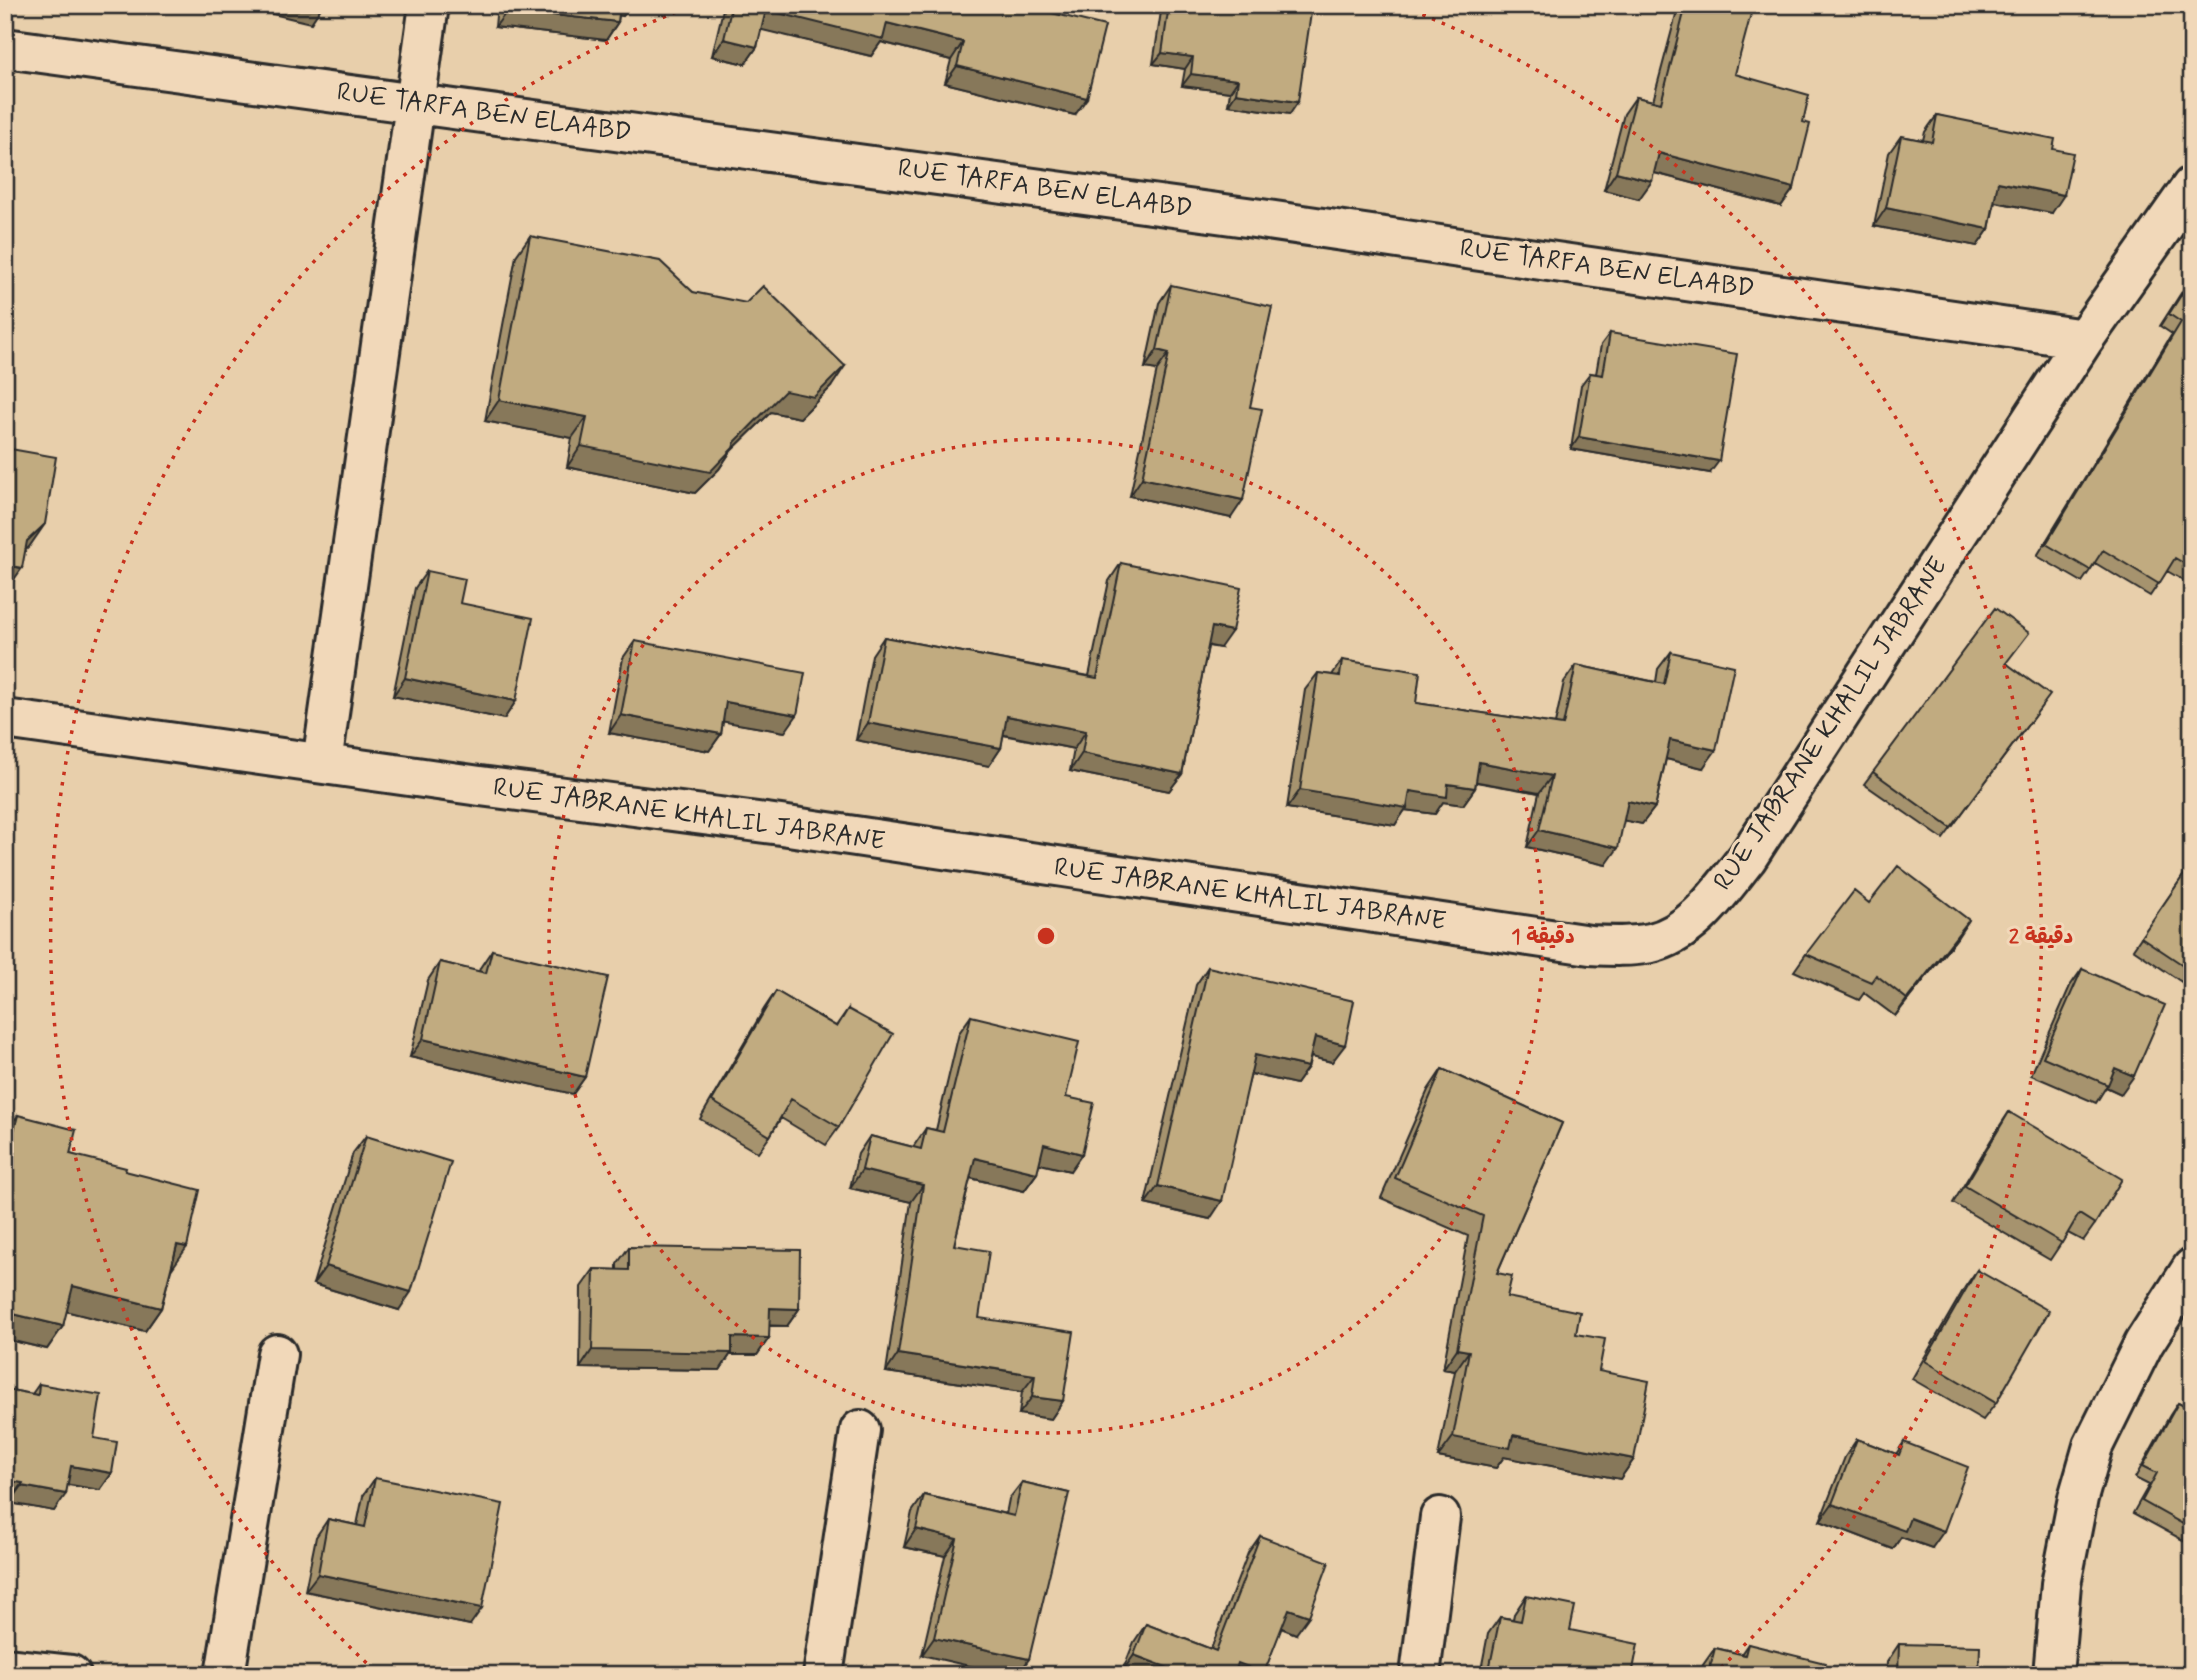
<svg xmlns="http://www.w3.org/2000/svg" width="2197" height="1680" font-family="Mynerve,'Playpen Sans Arabic',sans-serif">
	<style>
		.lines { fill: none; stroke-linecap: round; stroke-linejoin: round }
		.minor-casing { stroke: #2b2b2b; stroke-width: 44 }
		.minor { stroke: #f1d8b9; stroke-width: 38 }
		.wall { fill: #a6936e; stroke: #2b2b2b; stroke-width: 2 }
		.shaded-wall { fill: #87785a; stroke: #2b2b2b; stroke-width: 2 }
		.building { fill: #c1ab80; stroke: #2b2b2b; stroke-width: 2 }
		.ring { fill: none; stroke: #c8321e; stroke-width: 3.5; stroke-dasharray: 3.5 7 }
		.labels { text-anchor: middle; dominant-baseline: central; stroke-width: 6; stroke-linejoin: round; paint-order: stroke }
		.street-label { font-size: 26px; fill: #2b2b2b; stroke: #f1d8b9 }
		.centre { fill: #c8321e; stroke: #f1d8b9; stroke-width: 3.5 }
		.ring-label { font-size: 21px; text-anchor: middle; font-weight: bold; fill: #c8321e; stroke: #f1d8b9; stroke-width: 6; stroke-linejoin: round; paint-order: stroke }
	</style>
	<rect width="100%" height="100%" fill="#e8cfab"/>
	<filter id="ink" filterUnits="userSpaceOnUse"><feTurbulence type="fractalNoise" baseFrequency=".0143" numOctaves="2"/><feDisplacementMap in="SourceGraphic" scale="14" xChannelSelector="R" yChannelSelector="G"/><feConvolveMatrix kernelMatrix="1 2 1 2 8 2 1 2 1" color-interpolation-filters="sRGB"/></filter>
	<g filter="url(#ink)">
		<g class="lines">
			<!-- minor casing -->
			<g class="minor-casing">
				<path id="minor" d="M5,48L1254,218L2084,339
					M5,719L480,786L781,825L1590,945C1610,946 1631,947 1651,943C1694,933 1721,890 1747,858L2084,339L2192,186
					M322,763L429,5
					M5,1668L71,1675
					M225,1675L277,1354
					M823,1675L860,1430
					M1420,1675L1440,1517
					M2053,1675L2061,1584L2078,1498L2093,1446L2144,1343L2192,1268"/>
			</g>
			<!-- minor -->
			<use href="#minor" class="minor"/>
		</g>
		<!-- wall -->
		<path class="wall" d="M497,5H631L623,16L619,15L618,22L606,40L495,27Z
			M724,5H1027V7L1075,115L945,83L951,60L881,42L871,56L761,29L757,47L745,64L712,56Z
			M1162,5H1261L1290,114L1228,105L1230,92L1182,86L1185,69L1153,64Z
			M1681,5H1733L1735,74L1803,122L1794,188L1781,206L1654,173L1639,199L1604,190L1624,114L1636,97L1653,101L1677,11Z
			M1937,115L2053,149L2052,213L1995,202L1989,229L1977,246L1874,226L1889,153L1901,136L1923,140L1925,132Z
			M530,236L693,292L831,387L800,418L771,412L731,451L719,469L695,493L567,467L572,438L485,421L516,256Z
			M2192,276V581L2190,584L2167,571L2150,596L2095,563L2082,582L2037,556L2172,334L2160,326Z
			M1171,285L1250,407L1231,518L1130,496L1157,370L1145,368L1159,303Z
			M1610,333L1710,473L1571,449L1581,385L1590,373L1596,374L1601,345Z
			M1121,563L1220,648L1208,646L1182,774L1169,791L1070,771L1074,749L1003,735L1001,748L989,766L856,740L872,655L884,637L1089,676L1109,581Z
			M427,571L460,603L516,701L504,719L393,696L415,588Z
			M635,641L785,732L723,721L721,734L709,751L609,733L623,658Z
			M1671,652L1703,768L1666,759L1655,807L1642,824L1624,820L1606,865L1527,847L1539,793L1476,782L1475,788L1463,805L1443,802L1435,814L1405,810L1395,825L1287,808L1305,690L1318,673L1332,675L1342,660L1416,703L1555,724L1564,682L1576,665L1656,682L1658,669Z
			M2007,663L2041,707L1943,839L1864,784L1873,772Z
			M2192,804V813L2188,811Z
			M2192,863V989L2133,949Z
			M1869,903L1957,938L1895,1016L1864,993L1859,1000L1794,971L1806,954Z
			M492,950L585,1077L573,1094L410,1057L428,980L440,962L479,972L480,968Z
			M1208,967L1332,1062L1311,1057L1308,1067L1296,1084L1251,1074L1210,1219L1145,1204L1196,985Z
			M2082,969L2121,1094L2106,1087L2096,1103L2031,1075L2070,986Z
			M776,991L836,1026L848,1009L839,1127L826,1145L781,1118L770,1136L758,1153L700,1119L764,1009Z
			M971,1016L1066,1097L1070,1171L1039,1163L1037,1173L1024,1191L970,1178L954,1245L979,1318L1063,1401L1051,1419L1019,1414L1022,1392L886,1372L911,1202L850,1188L858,1154L870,1136L913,1147L926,1128L936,1130L959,1033Z
			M1442,1069L1562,1123L1497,1273L1507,1297L1576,1334L1599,1371L1634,1459L1620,1479L1504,1457L1496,1468L1438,1457L1455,1371L1443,1369L1468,1236L1381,1198L1428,1090Z
			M2009,1112L2095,1224L2083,1241L2068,1233L2050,1260L1953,1203L1997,1130Z
			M18,1115L70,1154L125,1171L171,1270L161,1308L145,1331L66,1311L63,1326L47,1349L5,1339V1133Z
			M366,1136L399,1310L313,1284L353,1153Z
			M629,1247L799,1309L787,1326H769V1338L757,1355H730L720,1370L580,1368L581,1287L594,1269L617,1270V1264Z
			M1977,1270L1996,1403L1983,1420L1912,1379L1965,1287Z
			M39,1384L94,1438L112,1473L100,1490L68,1485L54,1511L10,1503L11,1500L5,1499V1389L32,1394Z
			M2178,1403L2192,1410V1545L2133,1513L2149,1485L2135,1478L2170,1415Z
			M1857,1439L1896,1454L1904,1442L1932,1548L1901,1537L1893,1549L1820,1521L1845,1457Z
			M375,1478L470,1625L305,1591L316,1537L328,1519L357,1525L363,1496Z
			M1022,1482L1069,1493L922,1655L945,1556L904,1547L912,1512L924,1495L1006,1514L1009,1499Z
			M1260,1536L1296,1634L1281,1628L1263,1675H1129L1122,1672L1134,1642L1146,1624L1211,1649L1248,1553Z
			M1526,1596L1570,1630L1632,1675H1480L1488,1634L1500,1617L1513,1619L1514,1614Z
			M1748,1644L1822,1675H1700L1703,1665L1715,1648L1741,1654Z
			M1899,1644L1979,1675H1886L1887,1662Z"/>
		<!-- shaded-wall -->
		<path class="shaded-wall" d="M234,5H323L311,23Z
			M614,5H631L623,16L608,14Z
			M508,10L618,22L606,40L495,27Z
			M766,10L887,23L963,42L951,60L881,42L871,56L754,28Z
			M724,39L757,47L745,64L712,56Z
			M1162,53L1193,57L1185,69L1153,64Z
			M957,66L1087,98L1075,115L945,83Z
			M1191,74L1238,80L1230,92L1182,86Z
			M1236,93L1298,102L1290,114L1228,105Z
			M1659,153L1794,188L1781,206L1647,171Z
			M1616,172L1652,181L1639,199L1604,190Z
			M1998,182L2064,195L2052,213L1986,200Z
			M1886,208L1989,229L1977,246L1874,226Z
			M1157,350L1169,353L1157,370L1145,368Z
			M845,366L831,387L800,418L771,412L731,451L719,469L695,493L567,467L581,446L785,391Z
			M499,400L587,417L572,438L485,421Z
			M1579,437L1719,461L1710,473L1571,449Z
			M1142,478L1243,500L1231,518L1130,496Z
			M45,524L29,547L11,564L27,541Z
			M5,565L22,568L6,591H5Z
			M1212,627L1232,631L1220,648L1200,644Z
			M405,678L516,701L504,719L393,696Z
			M726,702L797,715L785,732L714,720Z
			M621,715L721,734L709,751L609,733Z
			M1007,716L1086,731L1074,749L995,733Z
			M868,723L1001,748L989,766L856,740Z
			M1670,740L1716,750L1703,768L1658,757Z
			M1082,753L1182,774L1169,791L1070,771Z
			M1479,762L1552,776L1539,793L1467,780Z
			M1448,784L1475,788L1463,805L1443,802L1435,814L1405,810L1395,825L1287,808L1300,790L1410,791Z
			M1628,801L1655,807L1642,824L1616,819Z
			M1539,830L1618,848L1606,865L1527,847Z
			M1969,920L1957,938L1895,1016L1907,999Z
			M1315,1037L1345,1045L1332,1062L1303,1055Z
			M423,1039L585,1077L573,1094L410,1057Z
			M1255,1055L1308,1067L1296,1084L1243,1072Z
			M2115,1068L2134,1076L2121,1094L2106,1087Z
			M1044,1144L1082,1154L1070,1171L1032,1162Z
			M975,1158L1037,1173L1024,1191L963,1176Z
			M862,1170L923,1185L911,1202L850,1188Z
			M1158,1186L1222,1201L1210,1219L1145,1204Z
			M177,1245L187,1247L171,1270Z
			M326,1266L411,1292L399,1310L313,1284Z
			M73,1286L161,1308L145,1331L57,1309Z
			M770,1308L799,1309L787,1326L757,1325Z
			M5,1312L63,1326L47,1349L5,1339Z
			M732,1337L769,1338L757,1355H730L720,1370L580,1368L592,1350Z
			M1457,1349L1469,1351L1455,1371L1443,1369Z
			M898,1354L1035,1375L1022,1392L886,1372Z
			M1032,1397L1063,1401L1051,1419L1019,1414Z
			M1513,1435L1634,1459L1620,1479L1504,1457L1496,1468L1438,1457L1453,1437Z
			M71,1466L112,1473L100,1490L59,1483Z
			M5,1480L23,1483L11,1500L5,1499Z
			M22,1486L66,1494L54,1511L10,1503Z
			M1832,1504L1910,1518L1944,1531L1932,1548L1901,1537L1893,1549L1820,1521Z
			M916,1529L957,1539L945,1556L904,1547Z
			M318,1574L482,1608L470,1625L305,1591Z
			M1289,1609L1309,1616L1296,1634L1277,1626Z
			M934,1638L1029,1659L1018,1675H1008L922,1655Z
			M1134,1655L1187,1675H1129L1122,1672Z
			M1238,1663L1264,1673L1263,1675H1230Z"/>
		<!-- building -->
		<path class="building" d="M508,5H620L618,22L508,10Z
			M732,5H1027V7L1105,26L1087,98L957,66L963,42L887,23L883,39L766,10L757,47L724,39Z
			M1169,5H1261L1311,13L1298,102L1236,93L1238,80L1191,74L1193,57L1162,53Z
			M1686,5H1733L1752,10L1735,74L1809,95L1803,122L1810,124L1794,188L1659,153L1652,181L1616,172L1636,97L1661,103Z
			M1937,115L2055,139L2053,149L2073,153L2064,195L1998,182L1989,229L1886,208L1901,136L1932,142Z
			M530,236L660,261L693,292L746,303L763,286L845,366L814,397L785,391L735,442L733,448L710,472L581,446L587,417L499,400Z
			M2192,278V568L2175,558L2159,584L2103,550L2090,570L2046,544L2181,322L2169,314Z
			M1171,285L1272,307L1250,407L1262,409L1243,500L1142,478L1169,353L1157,350Z
			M1610,333L1737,354L1719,461L1579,437L1590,373L1603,375Z
			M5,448L56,457L45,524L27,541L22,568L5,565Z
			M1121,563L1241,588L1232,631L1212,627L1182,774L1082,753L1086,731L1007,716L1001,748L868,723L884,637L1097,678Z
			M427,571L465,579L460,603L533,618L516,701L405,678Z
			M1995,608L2029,633L2006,663L2050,695L1951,828L1873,772Z
			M635,641L805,673L797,715L726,702L721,734L621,715Z
			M1671,652L1734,666L1716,750L1670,740L1655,807L1628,801L1618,848L1539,830L1552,776L1479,762L1475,788L1448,784L1447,797L1410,791L1407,808L1300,790L1318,673L1340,676L1342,660L1420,672L1416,703L1563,725L1576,665L1664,684Z
			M2192,863V971L2141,937Z
			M1898,866L1969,920L1907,999L1876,975L1871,982L1806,954L1854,891L1869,903Z
			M492,950L608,977L585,1077L423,1039L440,962L486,973Z
			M1208,967L1354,1001L1345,1045L1315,1037L1308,1067L1255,1055L1222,1201L1158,1186Z
			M2082,969L2165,1005L2134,1076L2115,1068L2108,1085L2043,1057Z
			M776,991L837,1027L848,1009L893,1034L839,1127L791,1099L770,1136L712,1101Z
			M971,1016L1079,1042L1066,1097L1094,1103L1082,1154L1044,1144L1037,1173L975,1158L954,1245L989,1251L979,1318L1074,1332L1063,1401L1032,1397L1035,1375L898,1354L923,1185L862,1170L870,1136L921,1149L926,1128L943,1132Z
			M1442,1069L1562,1123L1497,1273L1512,1276L1507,1297L1580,1312L1576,1334L1605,1339L1599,1371L1649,1381L1634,1459L1513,1435L1510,1448L1453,1437L1469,1351L1457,1349L1483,1216L1395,1178Z
			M2009,1112L2122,1179L2095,1224L2079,1214L2062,1243L1965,1186Z
			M18,1115L76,1130L70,1154L126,1168L125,1171L200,1190L187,1247L177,1245L161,1308L73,1286L63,1326L5,1312V1166Z
			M366,1136L451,1162L411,1292L326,1266Z
			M629,1247L800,1250L799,1309L770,1308L769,1338L732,1337V1353L592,1350L594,1269L629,1270Z
			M1977,1270L2049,1311L1996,1403L1925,1361Z
			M39,1384L101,1395L94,1438L117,1442L112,1473L71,1466L66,1494L22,1486L23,1483L5,1480V1389L38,1395Z
			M2178,1403L2192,1410V1529L2142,1501L2157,1473L2143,1466Z
			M1857,1439L1899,1455L1904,1442L1968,1467L1944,1531L1910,1518L1905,1531L1832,1504Z
			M375,1478L503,1504L482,1608L318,1574L328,1519L365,1527Z
			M1022,1482L1069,1493L1029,1659L934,1638L957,1539L916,1529L924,1495L1014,1516Z
			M1260,1536L1329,1562L1309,1616L1289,1609L1264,1673L1238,1663L1234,1675H1187L1134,1655L1146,1624L1216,1651Z
			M1526,1596L1575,1606L1570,1630L1638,1644L1632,1675H1488L1500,1617L1521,1621Z
			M1748,1644L1825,1663L1822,1675H1708L1715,1648L1745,1655Z
			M1899,1644L1980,1646L1979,1675H1898Z"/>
	</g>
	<!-- distance rings -->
	<g class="ring">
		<circle cx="1046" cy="936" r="497"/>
		<path d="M374 1670A995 995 0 0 1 689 7M1403 7A995 995 0 0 1 1718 1670"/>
	</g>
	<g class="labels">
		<!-- street labels -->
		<g class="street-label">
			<text transform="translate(484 113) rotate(8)">RUE TARFA BEN ELAABD</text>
			<text transform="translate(1045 189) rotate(8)">RUE TARFA BEN ELAABD</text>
			<text transform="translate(1607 269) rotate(8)">RUE TARFA BEN ELAABD</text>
			<text transform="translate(1831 724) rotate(-56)">RUE JABRANE KHALIL JABRANE</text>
			<text transform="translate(689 815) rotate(8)">RUE JABRANE KHALIL JABRANE</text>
			<text transform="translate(1250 895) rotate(8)">RUE JABRANE KHALIL JABRANE</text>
		</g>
	</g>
	<circle cx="1046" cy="936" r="10" class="centre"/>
	<g class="ring-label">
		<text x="1543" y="943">1 دقيقة</text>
		<text x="2041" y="943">2 دقيقة</text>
	</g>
	<!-- margin -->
	<rect width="2197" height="1680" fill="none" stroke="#f1d8b9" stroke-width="28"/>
	<rect x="14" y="14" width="2169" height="1652" fill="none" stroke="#2b2b2b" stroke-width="2.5" filter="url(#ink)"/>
</svg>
